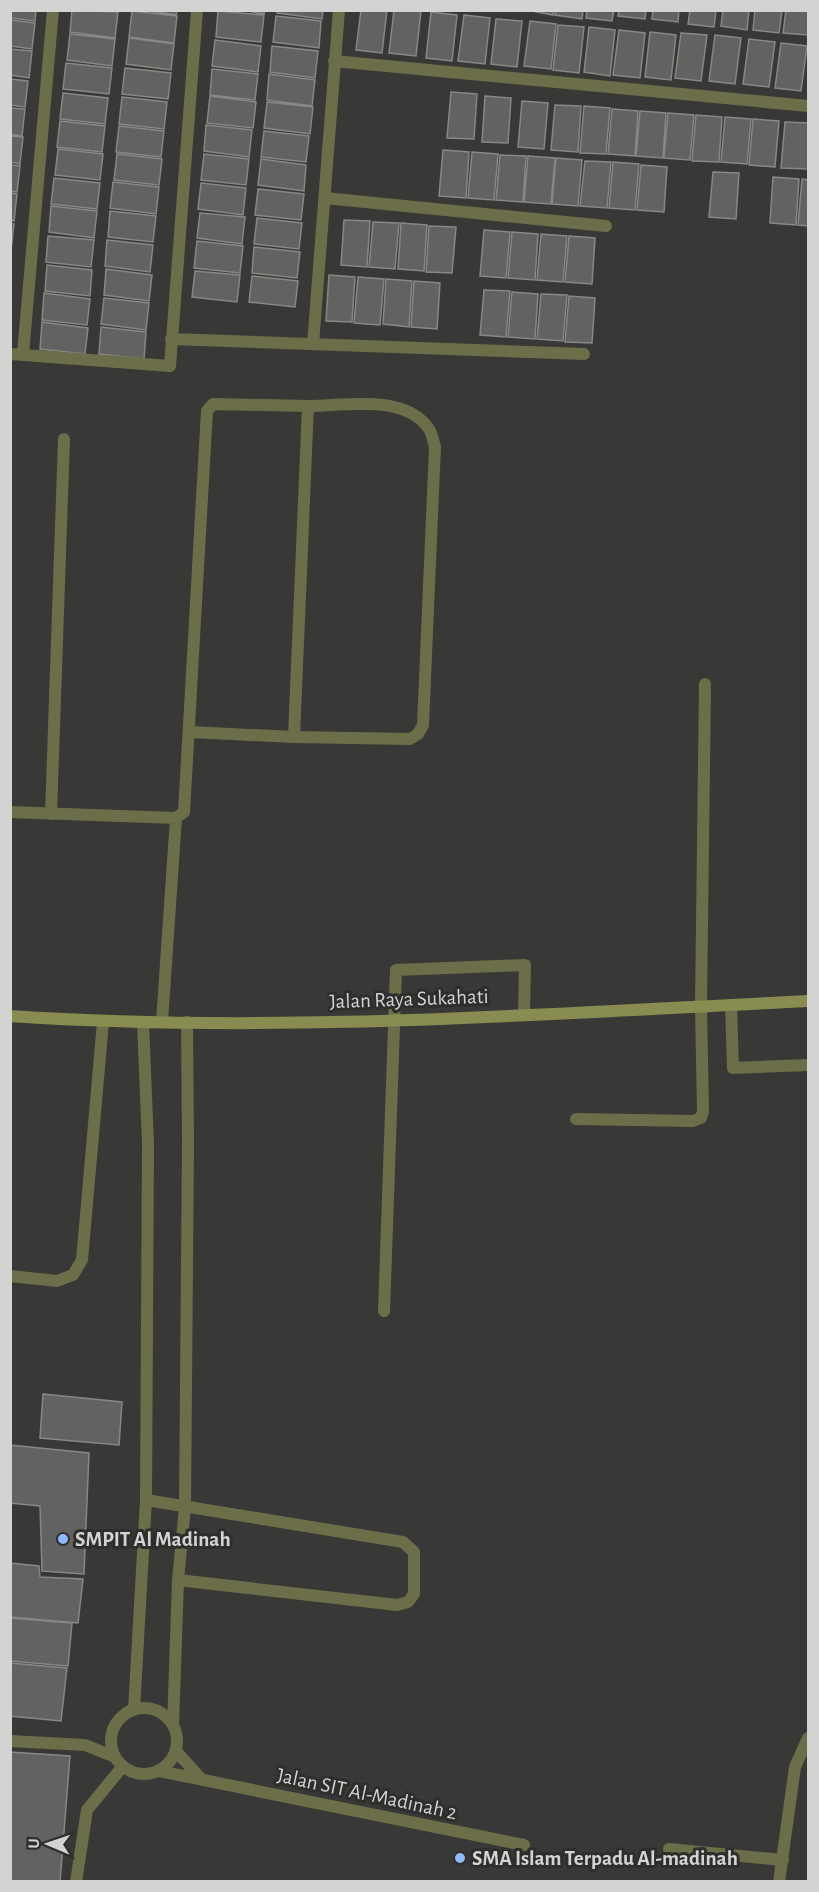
<svg xmlns="http://www.w3.org/2000/svg" width="819" height="1892" font-family="'Alegreya Sans',sans-serif">
	<style>
		.building { fill: #626260; stroke: #878885; stroke-width: 1.5 }
		.lines { fill: none; stroke-linecap: round; stroke-linejoin: round }
		.service { stroke: #6c6e49; stroke-width: 12 }
		.minor { stroke: #6c6e49; stroke-width: 12 }
		.secondary { stroke: #898c50; stroke-width: 12 }
		.poi-dot { fill: #90b8fd; stroke: #2e2e2c; stroke-width: 2 }
		.labels { text-anchor: middle; dominant-baseline: central; stroke-width: 6; stroke-linejoin: round; paint-order: stroke }
		.street-label { font-size: 21px; fill: #d3d3d2; stroke: #2e2e2c }
		.poi-label { font-size: 21px; font-weight: bold; fill: #d3d3d2; stroke: #2e2e2c; text-anchor: start }
	</style>
	<rect width="100%" height="100%" fill="#383836"/>
	<!-- building -->
	<path class="building" d="M10,10H36L35,21L10,18Z
		M72,10L118,12L115,38L70,32Z
		M143,10H177L176,15Z
		M242,10H265L264,14Z
		M277,10H323L322,19L277,13Z
		M361,10H387L382,53L356,50Z
		M394,10L421,11L416,56L389,53Z
		M527,10H554L553,15Z
		M556,10H583L582,19L555,15Z
		M587,10H614L612,21L586,18Z
		M619,10H646L645,19L618,16Z
		M653,10H679L678,22L652,19Z
		M690,10H716L714,27L688,24Z
		M723,10H749L747,30L721,26Z
		M755,10H782L779,33L753,30Z
		M786,10H808V35L783,33Z
		M132,11L177,16L174,43L129,37Z
		M218,11L264,15L261,42L216,37Z
		M431,12L457,15L452,61L426,58Z
		M464,15L490,18L485,64L458,61Z
		M276,16L321,21L319,48L273,42Z
		M496,19L522,21L517,67L491,64Z
		M10,20L35,23L32,49L10,46Z
		M530,21L556,24L551,69L524,66Z
		M558,25L584,27L579,73L553,70Z
		M589,27L615,30L610,76L584,72Z
		M619,30L645,33L640,78L613,75Z
		M650,32L676,35L671,80L645,77Z
		M681,33L707,35L701,81L675,78Z
		M70,34L115,39L112,66L67,60Z
		M715,35L741,38L735,84L709,81Z
		M129,38L174,44L171,70L126,64Z
		M749,39L775,42L769,87L743,84Z
		M215,40L261,46L258,72L212,66Z
		M781,43L807,46L801,91L775,88Z
		M272,46L318,51L315,78L270,72Z
		M10,49L32,51L29,78L10,75Z
		M66,63L112,68L109,94L63,89Z
		M125,68L171,73L168,99L122,94Z
		M212,69L258,74L255,100L210,95Z
		M269,74L315,80L312,106L267,100Z
		M10,79L28,81L25,107L10,105Z
		M451,92L477,94L474,139L447,138Z
		M63,93L108,98L105,124L60,119Z
		M210,96L256,102L253,128L207,123Z
		M485,96L511,98L508,143L482,142Z
		M122,97L167,102L164,129L119,124Z
		M522,101L548,103L544,149L518,147Z
		M267,102L313,107L310,134L264,128Z
		M555,105L581,106L578,152L551,150Z
		M584,106L610,108L606,154L580,153Z
		M10,108L25,109L22,136L10,134Z
		M612,109L638,111L635,156L608,154Z
		M640,111L666,113L663,158L636,156Z
		M668,113L694,115L690,160L664,158Z
		M696,115L722,117L719,162L692,161Z
		M725,117L751,119L747,164L721,162Z
		M753,119L779,121L775,167L749,165Z
		M60,121L105,126L102,152L57,147Z
		M785,122L808,123V169L781,168Z
		M206,125L252,130L249,157L204,151Z
		M119,126L164,131L161,157L116,152Z
		M264,131L309,136L306,162L261,157Z
		M10,136L23,137L20,164L10,162Z
		M58,149L103,154L100,180L55,175Z
		M443,150L469,152L466,198L439,196Z
		M472,152L498,154L494,200L468,198Z
		M117,154L162,159L159,185L114,180Z
		M204,154L249,159L246,185L201,180Z
		M500,155L526,156L523,202L496,200Z
		M528,156L555,158L551,204L524,202Z
		M556,158L582,160L578,206L552,204Z
		M261,159L306,165L304,191L258,185Z
		M585,161L611,162L607,208L580,206Z
		M613,162L639,164L635,210L609,208Z
		M10,165L20,166L17,192L10,191Z
		M641,165L667,167L664,212L637,210Z
		M713,172L739,173L736,219L709,217Z
		M773,177L799,179L796,225L770,223Z
		M54,178L100,183L97,209L51,204Z
		M802,179L808,180V226L798,225Z
		M113,182L159,187L156,214L110,208Z
		M201,183L246,188L243,215L198,209Z
		M258,189L304,194L301,220L255,215Z
		M10,193L17,194L14,221L10,220Z
		M51,206L97,211L94,238L49,232Z
		M110,211L156,216L153,242L108,237Z
		M200,213L245,217L242,244L197,238Z
		M257,218L302,223L299,249L254,244Z
		M344,220L370,221L367,267L341,265Z
		M373,222L399,223L395,269L369,267Z
		M10,223L14,224L11,250H10Z
		M401,223L427,225L424,271L398,269Z
		M429,226L456,227L452,273L426,272Z
		M484,230L510,232L506,278L480,276Z
		M512,232L538,234L535,280L508,278Z
		M541,234L567,236L563,282L537,280Z
		M48,236L94,240L91,267L46,262Z
		M569,236L595,238L592,284L565,282Z
		M107,240L153,245L150,272L105,266Z
		M197,241L243,246L240,273L194,268Z
		M254,247L300,252L297,278L252,273Z
		M47,265L92,270L90,296L45,291Z
		M106,269L152,275L149,301L104,295Z
		M195,271L240,275L237,302L192,297Z
		M329,275L355,277L352,322L326,321Z
		M252,276L298,281L295,307L249,302Z
		M358,277L384,279L380,325L354,323Z
		M386,279L412,281L409,327L383,324Z
		M414,281L440,283L437,329L411,327Z
		M484,290L510,291L506,337L480,335Z
		M512,292L538,294L535,339L508,337Z
		M44,293L90,299L87,325L42,320Z
		M541,294L567,295L563,341L537,339Z
		M569,296L595,298L592,343L565,342Z
		M104,298L149,303L146,330L101,324Z
		M42,322L88,328L85,354L40,349Z
		M101,327L146,332L144,359L99,354Z
		M43,1394L122,1402L119,1445L40,1438Z
		M10,1445L89,1453L84,1574L42,1571L40,1506L10,1503Z
		M10,1563L39,1566L40,1577L83,1579L78,1623L10,1617Z
		M10,1618L72,1623L68,1666L10,1661Z
		M10,1663L67,1668L61,1721L10,1716Z
		M10,1752L70,1756L60,1882H10Z"/>
	<g class="lines">
		<!-- service -->
		<path class="service" d="M190,732L294,737L410,739L418,734L423,725L435,447C433,441 432,433 429,429C405,393 344,406 308,406
			M10,812L176,818L184,812L207,411L213,404L308,406L294,737
			M51,814L64,439
			M731,1005L733,1068L808,1065
			M162,1022L176,818
			M576,1119L693,1121L701,1118L703,1111L701,1006L705,684
			M10,1276L57,1281L73,1275L82,1260L103,1022
			M384,1311L396,970L525,965L524,1015
			M146,1500L403,1542L414,1552V1594L408,1602L397,1605L178,1580L173,1726
			M178,1580L185,1507L188,1143L187,1022
			M111 1741a33 33 0 1 1 66 0a33 33 0 1 1-66 0Z
			M134,1710L146,1500L148,1144L143,1023
			M10,1741L85,1745L115,1757
			M176,1751L202,1780
			M159,1771L524,1845
			M669,1849L783,1860
			M76,1882L87,1810L123,1766"/>
		<!-- minor -->
		<path class="minor" d="M334,61L808,106
			M325,198L606,226
			M171,339L584,354
			M313,344L339,10
			M10,354L170,366L197,10
			M23,354L53,10
			M779,1882L795,1767L808,1738"/>
		<!-- secondary -->
		<path class="secondary" d="M10,1016C276,1034 543,1014 808,1001"/>
	</g>
	<!-- markers -->
	<g class="poi-dot">
		<circle cx="63" cy="1539" r="6"/>
		<circle cx="460" cy="1858" r="6"/>
	</g>
	<g class="labels">
		<!-- street labels -->
		<g class="street-label">
			<text transform="translate(409 999) rotate(-2)">Jalan Raya Sukahati</text>
			<text transform="translate(367 1794) rotate(12)">Jalan SIT Al-Madinah 2</text>
		</g>
		<!-- poi labels -->
		<g class="poi-label">
			<text x="75" y="1539">SMPIT Al Madinah</text>
			<text x="472" y="1858">SMA Islam Terpadu Al-madinah</text>
		</g>
	</g>
	<!-- border -->
	<rect width="819" height="1892" fill="none" stroke="#d3d3d2" stroke-width="24"/>
	<!-- north arrow -->
	<g transform="translate(48 1844) rotate(272)" stroke="#2e2e2c" stroke-width="4.5" paint-order="stroke">
	<path d="M0-4.5L10 22L0 15L-10 22Z" fill="#d3d3d2"/>
	<text y="-9" font-size="16" font-weight="bold" text-anchor="middle" fill="#d3d3d2">U</text>
	</g>
</svg>
